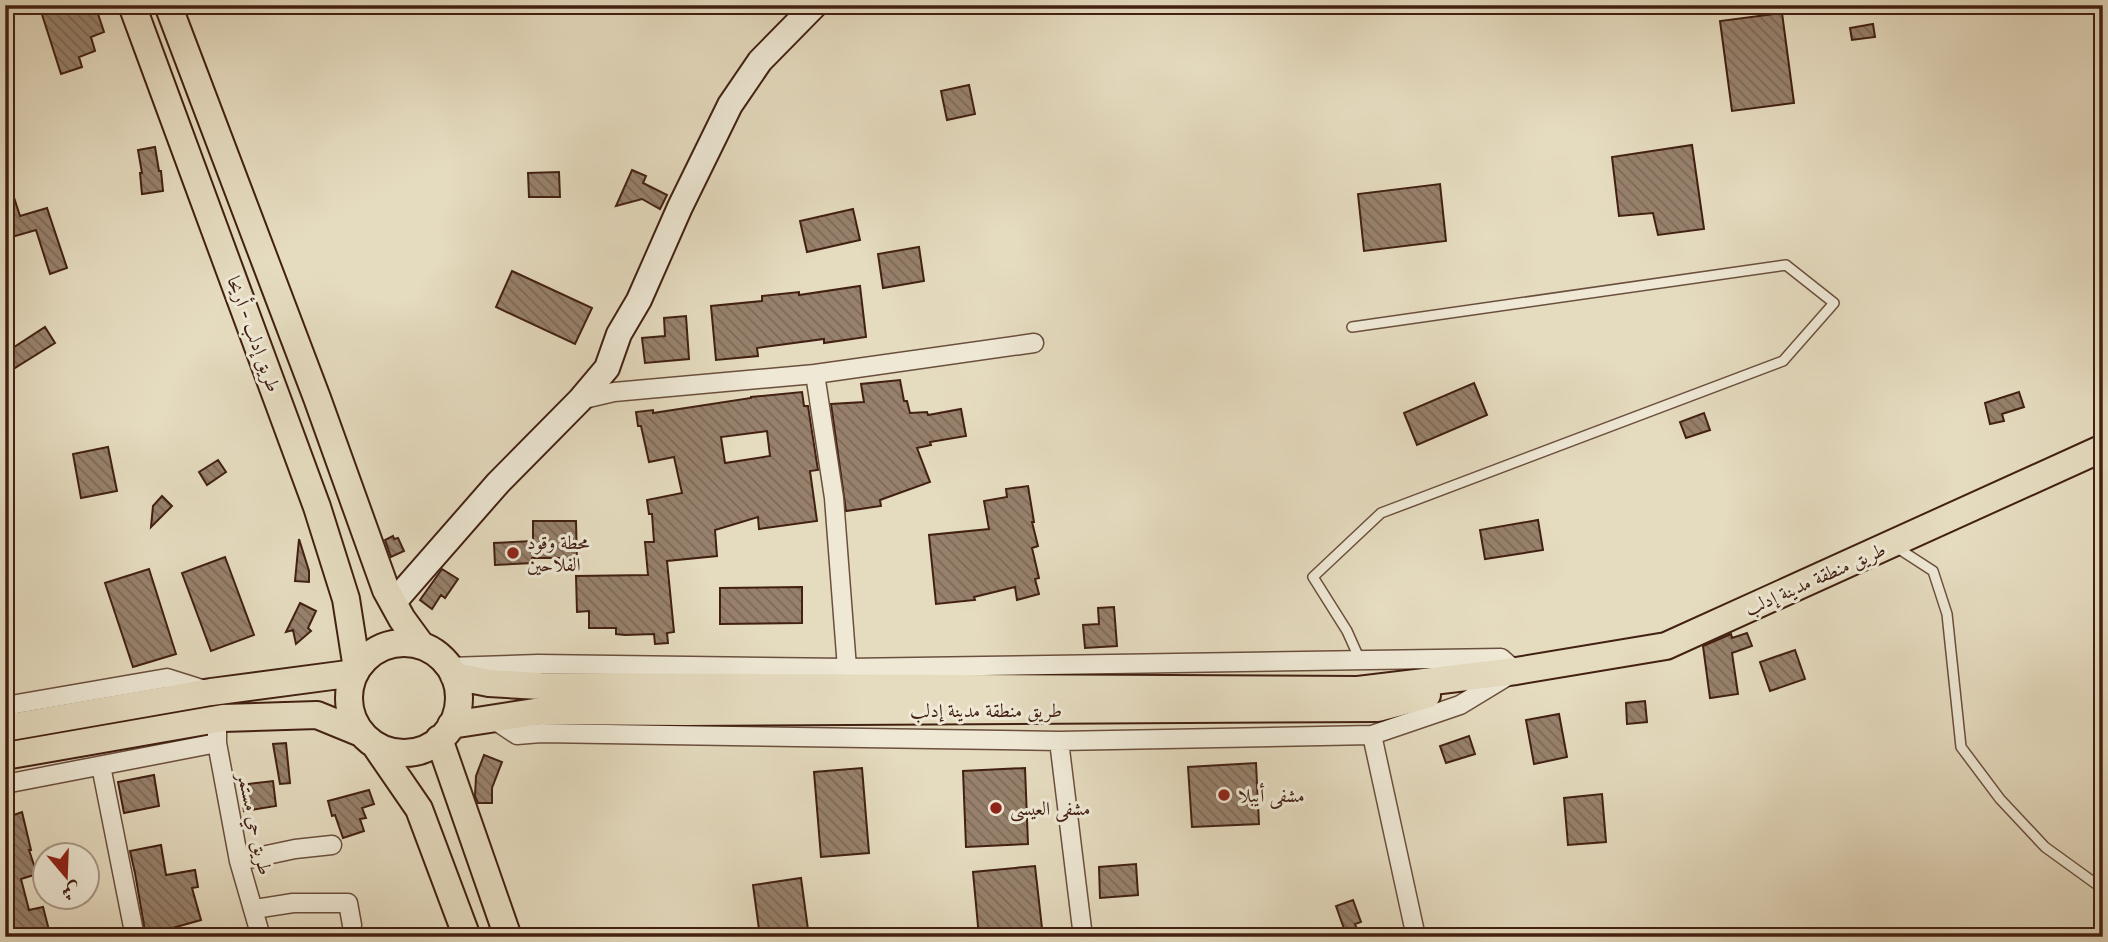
<svg xmlns="http://www.w3.org/2000/svg" width="2108" height="942" font-family="'Libre Caslon Text',Amiri,serif">
	<style>
		.building { fill: url(#building-back-hatch); stroke: #422012; stroke-width: 2; fill-rule: evenodd }
		.lines { fill: none; stroke-linecap: round; stroke-linejoin: round }
		.lane-casing { stroke: #6b4f3d; stroke-width: 12 }
		.street-casing { stroke: #6b4f3d; stroke-width: 21 }
		.secondary-casing { stroke: #422012; stroke-width: 28 }
		.primary-casing { stroke: #422012; stroke-width: 30 }
		.lane { stroke: #eee8d5; stroke-width: 9 }
		.street { stroke: #eee8d5; stroke-width: 18 }
		.secondary { stroke: #eee8d5; stroke-width: 24 }
		.primary { stroke: #e5dbbf; stroke-width: 26 }
		.poi-dot { fill: #8f2418; stroke: #eee8d5; stroke-width: 2.5 }
		.labels { text-anchor: middle; dominant-baseline: central; stroke-width: 6; stroke-linejoin: round; paint-order: stroke }
		.street-label { font-size: 19px; fill: #422012; stroke: #eee8d5 }
		.poi-label { font-size: 19px; fill: #422012; stroke: #eee8d5; text-anchor: start }
	</style>
	<defs>
		<pattern id="building-back-hatch" width="6" height="6" patternUnits="userSpaceOnUse" patternTransform="scale(1.75)"><rect width="6" height="6" fill="#97816c"/><path d="M-1 5l2 2M0 0l6 6M5-1l2 2" fill="none" stroke="#7d6957"/></pattern>
	</defs>
	<rect width="100%" height="100%" fill="#e5dbbf"/>
	<filter id="stains"><feTurbulence type="fractalNoise" baseFrequency=".00286" numOctaves="4"/><feColorMatrix values="0 0 0 0 .2 0 0 0 0 .09 0 0 0 0 .02 0 0 0 .5 -.17"/></filter>
	<radialGradient id="worn" r=".72"><stop offset=".6" stop-color="#630" stop-opacity="0"/><stop offset="1" stop-color="#630" stop-opacity=".3"/></radialGradient>
	<!-- building -->
	<path class="building" d="M39,5H95L104,32L91,37L95,51L79,57L82,67L61,74Z
		M1782,13L1794,103L1732,111L1720,21Z
		M1873,24L1875,37L1852,40L1850,28Z
		M969,85L975,114L947,120L941,91Z
		M1692,145L1704,229L1658,235L1653,213L1619,216L1612,157Z
		M155,147L159,171H161L163,191L142,194L140,173H142L138,150Z
		M632,170L646,176L643,183L667,195L660,209L642,199L616,206Z
		M559,172L560,197H529L528,173Z
		M8,179L20,216L47,208L67,268L50,274L36,230L5,239V180Z
		M1440,184L1446,241L1364,251L1358,194Z
		M853,209L860,240L807,252L800,221Z
		M919,247L924,281L883,288L878,254Z
		M512,271L592,308L575,344L496,307Z
		M860,286L866,337L824,343V339L757,348L758,356L716,360L711,306L762,301V296L799,292V295Z
		M686,316L689,359L645,363L642,338L665,336L664,318Z
		M45,327L55,343L10,371L5,362V353Z
		M900,380L904,401H907L910,413L927,412L928,415L961,409L966,436L930,442L931,445L917,448L930,482L880,500L881,506L846,511L831,404L864,402L861,384Z
		M1474,383L1487,415L1417,445L1404,413Z
		M802,392L804,406H808L818,470L810,471L817,521L759,529L758,517L715,530L717,556L667,561L674,632L667,633L668,643L655,644L654,634L625,635L616,634V628H589V611L577,612L576,576L648,575L645,542H654L652,514H649L647,500L682,493L674,457L649,462L641,426H638L636,412L653,410V413L751,398V397ZM767,431L770,456L725,463L721,437Z
		M2019,392L2024,407L2002,414L2004,421L1990,424L1985,403Z
		M1704,413L1710,430L1686,438L1680,422Z
		M108,447L117,491L81,498L73,454Z
		M218,460L226,472L207,485L199,472Z
		M1028,486L1034,522H1032L1038,546L1032,548L1039,578L1035,579L1039,594L1017,600L1015,587L974,597L975,600L936,604L929,535L989,529L984,501L1007,497L1006,489Z
		M162,496L172,506L151,527L153,506Z
		M1538,520L1543,550L1485,559L1480,530Z
		M533,521H576L577,564H561V558H532V563L495,565L494,543L533,541Z
		M393,536L394,539L398,538L404,551L391,557L385,540Z
		M299,539L309,571V582L295,581Z
		M225,557L254,635L211,651L182,573Z
		M149,569L176,654L133,667L105,583Z
		M442,569L458,579L445,598L441,595L432,609L420,600Z
		M802,587V623L720,624V588Z
		M300,603L316,611L308,628L311,631L296,644L293,630L286,632Z
		M1114,607L1117,646L1085,648L1083,625L1099,624L1098,608Z
		M1747,633L1752,646L1732,653L1738,694L1710,698L1703,646L1731,634L1732,638Z
		M1795,650L1805,679L1770,691L1760,662Z
		M1645,701L1647,722L1627,724L1626,703Z
		M1559,714L1567,757L1534,764L1526,720Z
		M1469,736L1475,754L1446,763L1440,746Z
		M286,743L290,783L280,784L273,744Z
		M484,755L502,762L492,788V803H478L475,796L476,776Z
		M1256,763L1259,824L1192,827L1188,767Z
		M862,768L869,853L821,857L814,772Z
		M1025,768L1028,844L966,847L963,771Z
		M154,775L159,806L124,813L118,782Z
		M273,781L276,806L244,811L240,785Z
		M369,790L374,804L362,808L366,818L360,819L364,831L343,838L335,815L332,816L328,801Z
		M1602,794L1606,842L1568,845L1564,798Z
		M22,812L31,850H29L37,874L21,879L29,910L43,907L50,934L38,937H5V818Z
		M161,845L166,875L195,870L198,887L192,888L201,920L169,929L172,937H146L135,873L130,851Z
		M1136,864L1138,895L1100,898L1099,867Z
		M1035,866L1043,937H979L973,872Z
		M801,878L809,937H760L753,885Z
		M1353,900L1361,922L1355,924L1360,937H1347L1336,906Z"/>
	<g class="lines">
		<!-- lane casing -->
		<g class="lane-casing">
			<path id="lane" d="M1352,327L1786,265L1834,303L1783,361L1381,513L1313,577L1347,631L1360,660
				M1896,547L1933,571L1947,614L1961,747L2000,799L2045,847L2103,889"/>
		</g>
		<!-- street casing -->
		<g class="street-casing">
			<path id="street" d="M815,374L834,498L847,668
				M580,400L614,392L815,374L1034,343
				M449,667L538,664L847,668L1501,658L1516,671L1460,705L1372,735L1059,741L541,733L517,735L493,719
				M5,706L167,678L205,690
				M217,719V743L239,861L261,937
				M1372,735L1416,937
				M1059,741L1083,937
				M101,766L135,937
				M5,784L217,743
				M239,861L295,849L332,845
				M254,909L293,903H348L352,925"/>
		</g>
		<!-- secondary casing -->
		<g class="secondary-casing">
			<path id="secondary" d="M393,603L498,483L580,400L607,368L619,334L639,300L680,207L730,105L760,61L815,5"/>
		</g>
		<!-- primary casing -->
		<g class="primary-casing">
			<path id="primary" d="M132,5L317,507L346,599L357,669
				M168,5L317,398L386,590L402,619L421,645
				M349 698a55 55 0 1 1 110 0a55 55 0 1 1-110 0Z
				M454,676L489,683L540,686L1358,690L1516,671L1666,646L2103,448
				M451,725L541,711L686,712L1378,708L1427,695
				M5,728L211,692L355,673
				M439,739L508,937
				M375,745L419,809L467,937
				M5,756L223,718L317,715L361,733"/>
		</g>
		<!-- lane -->
		<use href="#lane" class="lane"/>
		<!-- street -->
		<use href="#street" class="street"/>
		<!-- secondary -->
		<use href="#secondary" class="secondary"/>
		<!-- primary -->
		<use href="#primary" class="primary"/>
	</g>
	<!-- markers -->
	<g class="poi-dot">
		<circle cx="513" cy="553" r="7"/>
		<circle cx="1224" cy="795" r="7"/>
		<circle cx="996" cy="808" r="7"/>
	</g>
	<g class="labels">
		<!-- street labels -->
		<g class="street-label">
			<text transform="translate(254 334) rotate(70)">طريق إدلب - أريحا</text>
			<text transform="translate(1815 579) rotate(-24)">طريق منطقة مدينة إدلب</text>
			<text x="986" y="710">طريق منطقة مدينة إدلب</text>
			<text transform="translate(255 824) rotate(78)">طريق حي مستمر</text>
		</g>
		<!-- poi labels -->
		<g class="poi-label">
			<text x="527" y="542">محطة وقود<tspan x="527" dy="22">الفلاحين</tspan></text>
			<text x="1238" y="795">مشفى أيبلا</text>
			<text x="1010" y="808">مشفى العيسى</text>
		</g>
	</g>
	<!-- margin -->
	<rect width="2108" height="942" fill="none" stroke="#e5dbbf" stroke-width="28"/>
	<rect x="7" y="7" width="2094" height="928" fill="none" stroke="#422012" stroke-width="3.5"/>
	<rect x="14" y="14" width="2080" height="914" fill="none" stroke="#422012" stroke-width="2"/>
	<!-- north arrow -->
	<g transform="translate(66 876) rotate(161)"><circle r="33" fill="#eee8d5" stroke="#a99887" stroke-width="2"/>
	<path d="M0-5L12 26L0 18L-12 26Z" fill="#8f2418"/>
	<text y="-10" font-size="19" font-weight="bold" text-anchor="middle" fill="#422012">ش</text>
	</g>
	<rect width="100%" height="100%" filter="url(#stains)"/>
	<rect width="100%" height="100%" fill="url(#worn)"/>
</svg>
